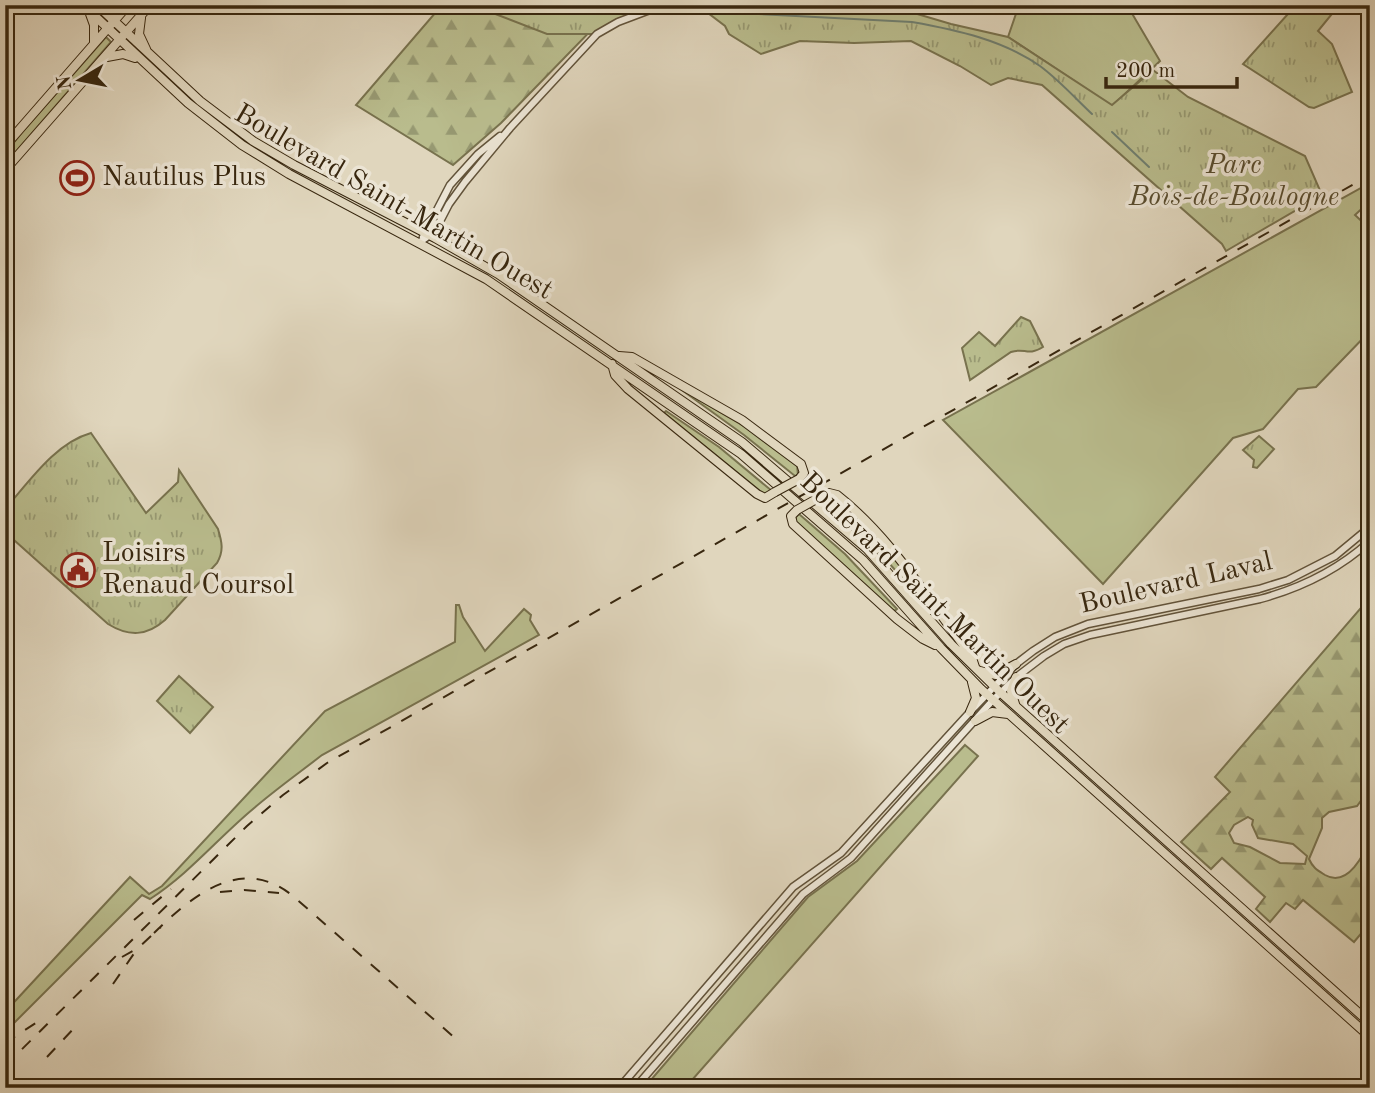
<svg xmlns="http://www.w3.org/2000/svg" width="1375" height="1093" font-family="'Old Standard TT',serif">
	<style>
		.green { fill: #b9bc8d; stroke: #78724e; stroke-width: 2 }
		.forest { fill: url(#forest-firs); stroke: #78724e; stroke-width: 2; fill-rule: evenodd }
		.park { fill: url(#park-tufts); stroke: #78724e; stroke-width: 2 }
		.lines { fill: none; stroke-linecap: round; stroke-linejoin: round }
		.stream { stroke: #6f7f71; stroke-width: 2 }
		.minor-casing { stroke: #62533a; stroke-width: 9 }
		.major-casing { stroke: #38270f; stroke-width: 10 }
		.minor { stroke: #ebe4d4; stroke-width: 6 }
		.major { stroke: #e0d6bd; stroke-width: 8 }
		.rail { stroke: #38270f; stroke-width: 2; stroke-dasharray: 12 12; stroke-linecap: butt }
		.major-bridge-casing { stroke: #38270f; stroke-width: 10; stroke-linecap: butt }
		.major-bridge { stroke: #e0d6bd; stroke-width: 8 }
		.labels { text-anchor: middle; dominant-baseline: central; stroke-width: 7; stroke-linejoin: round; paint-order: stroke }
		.park-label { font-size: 28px; font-style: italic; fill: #584c2e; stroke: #ebe4d4 }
		.poi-label { font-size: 28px; fill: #38270f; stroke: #ebe4d4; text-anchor: start }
		.street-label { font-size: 28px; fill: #38270f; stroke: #ebe4d4 }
	</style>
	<defs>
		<pattern id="forest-firs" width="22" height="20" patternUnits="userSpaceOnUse" patternTransform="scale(1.75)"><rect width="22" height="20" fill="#b9bc8d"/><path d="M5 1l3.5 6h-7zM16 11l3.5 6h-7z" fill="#979972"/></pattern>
		<pattern id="park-tufts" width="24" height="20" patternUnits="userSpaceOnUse" patternTransform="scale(1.75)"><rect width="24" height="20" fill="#b9bc8d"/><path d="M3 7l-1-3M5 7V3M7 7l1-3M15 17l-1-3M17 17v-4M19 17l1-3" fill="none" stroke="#979972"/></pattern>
	</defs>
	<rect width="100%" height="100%" fill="#e0d6bd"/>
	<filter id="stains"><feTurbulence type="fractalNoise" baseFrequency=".00286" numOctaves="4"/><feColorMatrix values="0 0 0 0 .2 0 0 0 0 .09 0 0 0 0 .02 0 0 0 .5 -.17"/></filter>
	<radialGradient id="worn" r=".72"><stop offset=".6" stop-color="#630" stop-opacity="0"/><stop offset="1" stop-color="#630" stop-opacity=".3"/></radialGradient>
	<!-- green -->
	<path class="green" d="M1019,5H1127L1160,61L1112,106L1008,37Z
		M106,37L111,42L14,154L5,161V154L23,131Z
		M1370,183V201L1355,215L1370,229V331L1316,387L1298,389L1263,429L1233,438L1103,584L943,420Z
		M679,388L747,428L797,465L798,475L795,476L744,435Z
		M666,411L719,447L772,491L765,494L760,491L664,413Z
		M830,496C849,503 909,569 915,588H911L880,553L824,499Z
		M799,514L845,554L897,609L896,610L893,611L796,524V517Z
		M456,605H459L463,617L485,651L524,609L531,615L530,620L539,635L322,755C299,773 275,790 253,809C218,838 189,874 150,899L142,895L5,1032V1012L130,877L149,894L162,886L325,711L455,642Z
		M965,745L978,756L685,1088H644L808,897L857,861Z"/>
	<!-- forest -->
	<path class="forest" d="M442,5H637L603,18L501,123L453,165L356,105Z
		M1370,592V781L1365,786L1370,789V793L1363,798L1357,806L1329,812L1322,818V828L1309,859C1313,868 1317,870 1325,875C1348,888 1365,854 1370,836V923L1354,942L1303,900L1295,909L1286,903L1270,922L1256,909L1265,897L1222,858L1211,869L1181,842L1230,792L1215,777L1367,601L1365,598ZM1248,817L1253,820L1252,825L1258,838L1293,844L1307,856L1305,864L1280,863L1250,847L1234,843L1229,833L1234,825Z"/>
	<!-- park -->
	<path class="park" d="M472,5H663L597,34H547Z
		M720,5H887L951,24L1008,37L1112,105L1153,70L1188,97L1305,156L1322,195L1226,251L1222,244L1042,85L1008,78L991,85L960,66L911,41L854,43L800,41L761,54L729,34L725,26L708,13Z
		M1296,5H1330L1336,9L1318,31L1332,44L1352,92L1314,108L1309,107L1243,64Z
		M1021,317L1030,321L1043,347C1027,357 1025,347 1011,352L970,380L962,348L979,332L995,346Z
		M91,433L146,513L178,482L179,470L218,529C222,542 224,551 217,563L165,620C147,636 129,637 108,624L5,532V509C29,482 55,443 91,433Z
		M1259,436L1274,449L1257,468L1253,467L1254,460L1243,450Z
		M179,676L213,707L190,733L157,701Z"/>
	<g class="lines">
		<!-- stream -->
		<path class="stream" d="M730,5L738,13L912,22C957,30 1003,40 1040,66C1059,80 1075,98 1092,114
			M1112,132L1149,167"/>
		<!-- minor casing -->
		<g class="minor-casing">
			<path id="minor" d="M423,237L450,185L478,154L500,136
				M420,242L435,231L449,204L465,182L510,128L597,34L618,22L663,5
				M619,1088L793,887L841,853L970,712L1016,664L1033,651L1055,637L1088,624L1259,589L1288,580L1335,556L1370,527
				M635,1088L803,894L851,858L993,700L1019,675L1044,656L1064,644L1090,635L1260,599C1301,588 1338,570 1370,541"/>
		</g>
		<!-- major casing -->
		<g class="major-casing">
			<path id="major" d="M83,5L188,103L242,145L289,174L486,279L741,454L863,560L941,648L981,689L1370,1037
				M97,5L200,101L253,141L294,165L435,238L498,274L742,442L867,549L951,644L1001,693L1370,1023
				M90,14L94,25V42
				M141,18L139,34L146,49
				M107,57L123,54L135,58
				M5,146L128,5
				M5,170L150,5
				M619,356L632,357L742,420L801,464L804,473L799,479
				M612,364L615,375L628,389L757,494L765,498L775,492
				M820,497L829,493L837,495C892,538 928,600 971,655L975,667
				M797,510L791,516L793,524L897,619L923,639L935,645
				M980,671L996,675L1016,664
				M1015,704L1011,691L1016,677
				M970,712L976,698L972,682
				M975,721L992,712L1008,714"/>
		</g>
		<!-- minor -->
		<use href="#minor" class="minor"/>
		<!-- major -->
		<use href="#major" class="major"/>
		<!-- rail -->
		<path class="rail" d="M220,892L244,890L279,893
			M134,920L171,889
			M154,933C192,896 241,854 293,896L455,1038
			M122,957L138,948L161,927
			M113,984L135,952
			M5,1043L42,1019
			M47,1057L76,1026
			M5,1066L247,826L283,795L327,763L1370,175"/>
		<!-- major-bridge casing -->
		<g class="major-bridge-casing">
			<path id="major-bridge" d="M775,492L799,479
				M797,510L820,497"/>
		</g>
		<!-- major-bridge -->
		<use href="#major-bridge" class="major-bridge"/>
	</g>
	<!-- icons -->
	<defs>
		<g id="stadium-ring" transform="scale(1.75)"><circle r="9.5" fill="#ebe4d4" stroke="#8f2418" stroke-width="1.5"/><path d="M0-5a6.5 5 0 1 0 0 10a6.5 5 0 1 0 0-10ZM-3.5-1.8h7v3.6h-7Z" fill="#8f2418"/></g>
		<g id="civic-ring" transform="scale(1.75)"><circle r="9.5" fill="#ebe4d4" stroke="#8f2418" stroke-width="1.5"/><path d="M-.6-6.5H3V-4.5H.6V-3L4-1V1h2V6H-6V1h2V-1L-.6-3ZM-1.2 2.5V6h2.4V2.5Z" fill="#8f2418"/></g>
	</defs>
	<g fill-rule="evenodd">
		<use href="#stadium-ring" x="77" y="178"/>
		<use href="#civic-ring" x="78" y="570"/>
	</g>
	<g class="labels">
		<!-- park labels -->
		<g class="park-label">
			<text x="1234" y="166">Parc<tspan x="1234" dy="32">Bois-de-Boulogne</tspan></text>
		</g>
		<!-- poi labels -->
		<g class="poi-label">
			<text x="102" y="178">Nautilus Plus</text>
			<text x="102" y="554">Loisirs<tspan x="102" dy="32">Renaud Coursol</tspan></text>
		</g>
		<!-- street labels -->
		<g class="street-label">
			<text transform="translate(393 203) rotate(30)">Boulevard Saint-Martin Ouest</text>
			<text transform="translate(1176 584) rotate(-13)">Boulevard Laval</text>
			<text transform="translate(934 604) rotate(44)">Boulevard Saint-Martin Ouest</text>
		</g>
	</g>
	<!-- margin -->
	<rect width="1375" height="1093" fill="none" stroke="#e0d6bd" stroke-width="28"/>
	<rect x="7" y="7" width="1361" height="1079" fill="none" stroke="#38270f" stroke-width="3.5"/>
	<rect x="14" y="14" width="1347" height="1065" fill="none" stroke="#38270f" stroke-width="2"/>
	<!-- north arrow -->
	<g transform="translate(80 80) rotate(260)" stroke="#ebe4d4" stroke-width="5" paint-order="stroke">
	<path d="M0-5L12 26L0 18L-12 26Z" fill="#38270f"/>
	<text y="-10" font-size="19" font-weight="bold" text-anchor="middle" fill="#38270f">N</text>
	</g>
	<!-- scale -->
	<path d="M1106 77v10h131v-10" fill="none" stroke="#38270f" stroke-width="3.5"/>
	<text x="1116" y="77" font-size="21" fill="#38270f" stroke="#ebe4d4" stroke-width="5" paint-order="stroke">200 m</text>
	<rect width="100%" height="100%" filter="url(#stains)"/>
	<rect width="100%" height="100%" fill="url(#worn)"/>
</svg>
